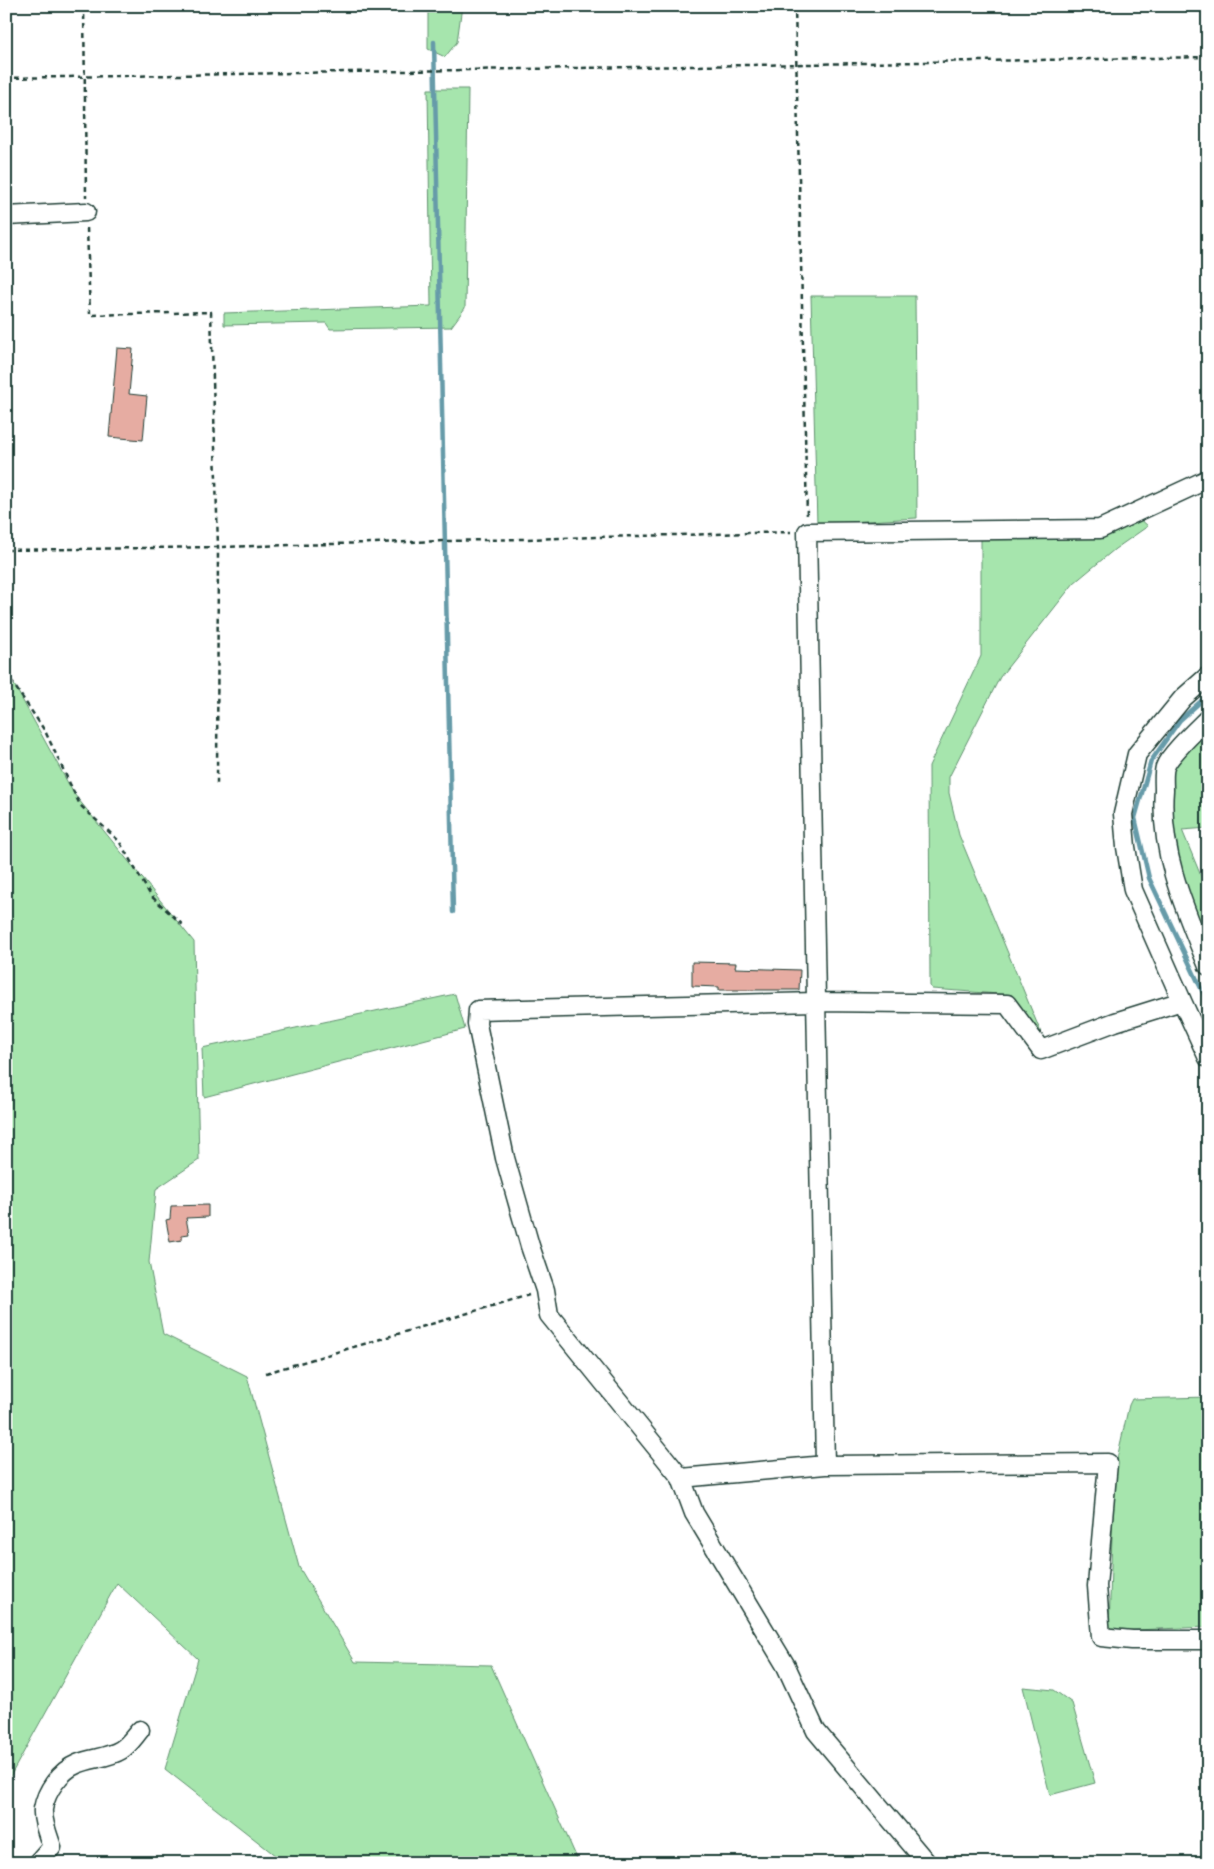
<svg xmlns="http://www.w3.org/2000/svg" width="1214" height="1869" font-family="Kalam,sans-serif">
	<style>
		.green { fill: #a6e5ad; stroke: #629170 }
		.lines { fill: none; stroke-linecap: round; stroke-linejoin: round }
		.stream { stroke: #669ba9; stroke-width: 4.5 }
		.building { fill: #e6aca2; stroke: #1f3d34 }
		.minor-casing { stroke: #1f3d34; stroke-width: 21 }
		.path { stroke: #1f3d34; stroke-width: 2.5; stroke-dasharray: 5 4; stroke-linecap: butt }
		.minor { stroke: #fff; stroke-width: 18 }
	</style>
	<rect width="100%" height="100%" fill="#fff"/>
	<filter id="ink" filterUnits="userSpaceOnUse"><feTurbulence type="fractalNoise" baseFrequency=".02" numOctaves="2"/><feDisplacementMap in="SourceGraphic" scale="10" xChannelSelector="R" yChannelSelector="G"/><feConvolveMatrix kernelMatrix="1 2 1 2 8 2 1 2 1" color-interpolation-filters="sRGB"/></filter>
	<g filter="url(#ink)">
		<!-- green -->
		<path class="green" d="M428,6H462L457,42L445,57L428,49Z
			M428,89H468L465,308L451,327L330,329L326,323L224,325V313L431,306Z
			M811,296H915L917,518L817,524Z
			M1139,518L1148,526L1115,549L1074,583L1000,677L949,777V793L959,835L1044,1040L1037,1037L1012,995L932,989L930,986L929,766L981,656V537Z
			M6,670L74,794L194,942L199,1160L156,1189L149,1262L163,1334L247,1376L299,1567L355,1662L491,1665L579,1863H285L165,1769L198,1659L117,1583L6,1784Z
			M1208,727V828L1182,830L1208,893V946L1177,862L1169,810V773L1190,745Z
			M455,994L465,1029L204,1097L202,1048Z
			M1208,1397V1627L1109,1631L1114,1472L1129,1405L1132,1399Z
			M1023,1687L1054,1690L1072,1703L1095,1783L1050,1795Z"/>
		<g class="lines">
			<!-- stream -->
			<path class="stream" d="M434,42L453,912
				M1208,695L1180,720L1151,761L1135,818L1149,878L1208,1003"/>
		</g>
		<!-- building -->
		<path class="building" d="M117,348L133,349L129,394L147,396L143,440L109,437Z
			M692,962L736,963L735,968L800,970L799,990H719V987L692,986Z
			M208,1205V1217L186,1218L189,1234L182,1235V1240L170,1242L166,1220L170,1219L171,1206Z"/>
		<g class="lines">
			<!-- minor casing -->
			<g class="minor-casing">
				<path id="minor" d="M6,216L86,212
					M1208,718C1198,728 1169,755 1165,767C1163,773 1164,783 1164,790C1159,852 1185,910 1208,966
					M1182,1001L1208,1058
					M825,1465L807,532L1100,529L1208,479
					M681,1478L825,1465L1108,1463L1097,1586L1101,1637L1132,1640H1208
					M38,1863L52,1847C48,1835 42,1821 43,1809C46,1791 60,1771 77,1764C91,1758 108,1758 121,1750C129,1745 134,1737 140,1730
					M927,1863L816,1731L786,1666L694,1513L681,1478L549,1315L545,1290L530,1246L505,1158L477,1024L478,1010L815,1002L1007,1004L1041,1050L1115,1022L1182,1001L1133,890L1126,847L1123,814L1137,754L1183,698L1208,676"/>
			</g>
			<!-- path -->
			<path class="path" d="M84,6L86,197
				M795,6L807,517
				M6,78L1208,57
				M87,228L90,315L211,312L218,547L217,785
				M6,550L218,547L791,532
				M6,673L45,731L80,805L119,841L151,896L184,926
				M266,1373L529,1295"/>
			<!-- minor -->
			<use href="#minor" class="minor"/>
		</g>
	</g>
	<!-- margin -->
	<rect width="1214" height="1869" fill="none" stroke="#fff" stroke-width="25"/>
	<rect x="12" y="12" width="1189" height="1844" fill="none" stroke="#1f3d34" stroke-width="2" filter="url(#ink)"/>
</svg>
